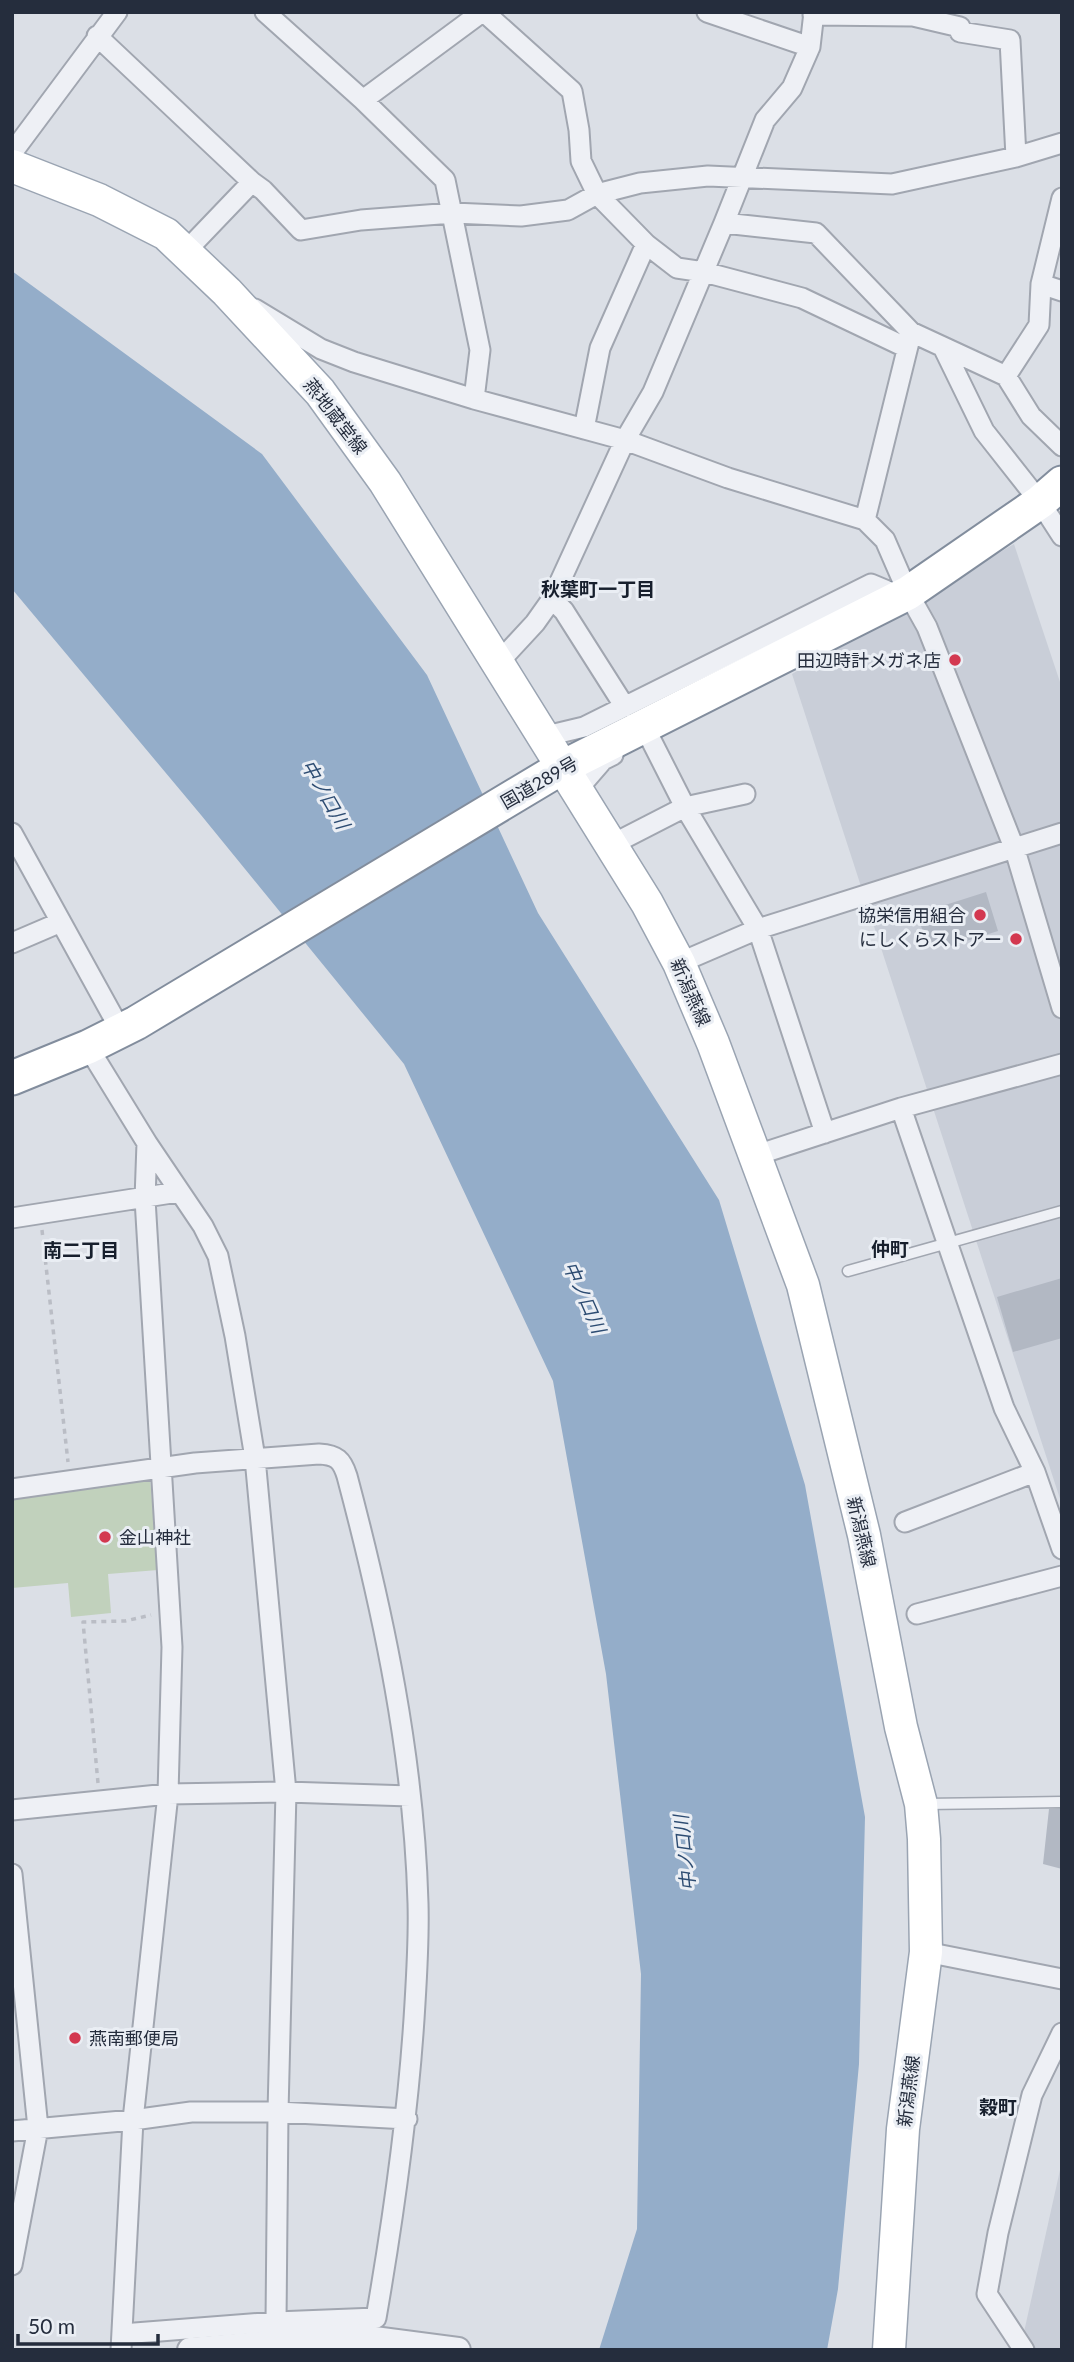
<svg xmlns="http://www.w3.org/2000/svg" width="1074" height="2362" font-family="Lato,'Noto Sans JP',sans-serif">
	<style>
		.built { fill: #c9ced8 }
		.green { fill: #c1d1bc }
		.water { fill: #94adc9 }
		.building { fill: #b2b8c3 }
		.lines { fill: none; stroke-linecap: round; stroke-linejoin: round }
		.service-casing { stroke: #a1a6b0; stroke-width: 13 }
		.minor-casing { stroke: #a1a6b0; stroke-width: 23 }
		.tertiary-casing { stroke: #a1a6b0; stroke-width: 28 }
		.primary-casing { stroke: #9aa4b2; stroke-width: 35 }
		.trunk-casing { stroke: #828d9d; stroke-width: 37 }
		.path { stroke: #babdc5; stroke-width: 3.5; stroke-dasharray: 5 5; stroke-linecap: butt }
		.service { stroke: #eef0f5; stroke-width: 10 }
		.minor { stroke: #eef0f5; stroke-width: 19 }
		.tertiary { stroke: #eef0f5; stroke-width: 24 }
		.primary { stroke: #fff; stroke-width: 32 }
		.trunk { stroke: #fff; stroke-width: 33 }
		.poi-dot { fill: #d33850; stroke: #eaeef4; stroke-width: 2.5 }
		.labels { text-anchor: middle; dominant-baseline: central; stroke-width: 6; stroke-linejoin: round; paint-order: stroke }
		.street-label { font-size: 18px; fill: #252d3d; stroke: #eaeef4 }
		.poi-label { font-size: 18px; fill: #252d3d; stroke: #eaeef4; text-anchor: end }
		.neighbourhood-label { font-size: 19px; font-weight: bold; fill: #171f2d; stroke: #eaeef4 }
		.water-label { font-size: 19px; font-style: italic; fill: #2d4c72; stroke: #eaeef4 }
	</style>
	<rect width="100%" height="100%" fill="#dbdfe6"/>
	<!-- built -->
	<path class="built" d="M1014,544L1062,688V1505L792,674Z
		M1062,2161V2350H1020Z"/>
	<!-- green -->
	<path class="green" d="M150,1478L158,1570L108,1574L111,1613L71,1617L68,1583L12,1588V1494Z"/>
	<!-- water -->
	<path class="water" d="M12,271L262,454L427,675L538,913L719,1200L805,1485L865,1817L859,2064L838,2289L827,2350H599L637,2229L641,1974L606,1674L553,1381L404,1064L201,815L12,589Z"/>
	<!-- building -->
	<path class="building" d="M986,892L998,931L944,948L941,940L927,944L917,914Z
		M1062,1278V1338L1013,1352L997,1297Z
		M1062,1808V1869L1043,1864L1049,1809Z"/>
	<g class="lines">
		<!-- service casing -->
		<g class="service-casing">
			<path id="service" d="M848,1271L1062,1211
				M925,1804L1062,1802"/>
		</g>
		<!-- minor casing -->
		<g class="minor-casing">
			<path id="minor" d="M265,12L363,100L445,180L480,350L474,399
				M484,12L572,91L579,130L581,161L597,194L646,244L677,268L704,272L802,298L907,348
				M707,12L810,47
				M813,15L913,16L960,27V32L1010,40L1016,157
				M97,36L252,182L263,190L301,230L361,220L453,213L521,216L568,210L597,194L640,183L708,176L892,184L1016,157L1062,143
				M363,100L482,12
				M12,153L117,12
				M724,223L816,233L911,332L1006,376L1031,416L1062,446
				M185,252L252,182
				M1041,284L1062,291
				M255,309L321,349L354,362L474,399L625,440L728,478L865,520L885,540L908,593L927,627L1015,850L1062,1008
				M943,347L984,431L1040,502L1062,536
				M1006,376L1039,325L1041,284L1062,198
				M584,429L600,348L646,244
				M865,520L910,338
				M552,599L564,611L625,707
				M498,663L535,623L552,599L625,440L653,392L724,223L765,120L792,88L810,47L814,12
				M649,736L685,807L758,929L825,1133
				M542,737L584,727L871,584L902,597
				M577,790L603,760L613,755
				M12,833L121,1031
				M611,845L685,807L745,794
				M12,943L61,922
				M679,963L758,929L1062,833
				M88,1047L147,1143L145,1199L172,1647L168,1794L133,2120L121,2350
				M901,1108L1004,1408L1035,1472L1062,1549
				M147,1143L203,1226L218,1256L235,1336L255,1458L286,1792L278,2112L276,2322
				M757,1155L901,1108L1062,1064
				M12,1218L178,1192
				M12,1489L195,1463L319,1454C337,1455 342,1460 347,1476C384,1615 414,1758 418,1903C419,1936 417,1970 415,2003C409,2109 394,2214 376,2318L276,2322L122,2334
				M905,1522L1035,1472
				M917,1614L1062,1576
				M12,1810L168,1794L286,1792L410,1796
				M12,1874L38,2128L12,2265
				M926,1952L1062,1979
				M12,2131L133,2120L191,2112H278L407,2119
				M1024,2350L987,2294L998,2233L1032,2095L1062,2033"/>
		</g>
		<!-- tertiary casing -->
		<g class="tertiary-casing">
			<path id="tertiary" d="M190,2350L351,2336L458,2350"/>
		</g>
		<!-- primary casing -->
		<g class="primary-casing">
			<path id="primary" d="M12,166L99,200L166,234L227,292L320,392L385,482L647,903L679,963L713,1043L803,1285L864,1535L901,1727L921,1804L924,1839L926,1952L903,2129L889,2350"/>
		</g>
		<!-- trunk casing -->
		<g class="trunk-casing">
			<path id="trunk" d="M12,1078L88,1047L136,1023L561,768L908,593L1040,502L1062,483"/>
		</g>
		<!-- path -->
		<path class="path" d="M42,1230L68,1462
			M98,1783L83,1622L125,1621L151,1615"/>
		<!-- service -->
		<use href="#service" class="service"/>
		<!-- minor -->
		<use href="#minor" class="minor"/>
		<!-- tertiary -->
		<use href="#tertiary" class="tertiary"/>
		<!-- primary -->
		<use href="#primary" class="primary"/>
		<!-- trunk -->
		<use href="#trunk" class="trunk"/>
	</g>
	<!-- markers -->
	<g class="poi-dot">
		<circle cx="955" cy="660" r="7"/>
		<circle cx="980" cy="915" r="7"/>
		<circle cx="1016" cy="939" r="7"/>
		<circle cx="105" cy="1537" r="7"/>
		<circle cx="75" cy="2038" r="7"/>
	</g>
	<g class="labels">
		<!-- street labels -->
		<g class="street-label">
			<text transform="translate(336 416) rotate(52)">燕地蔵堂線</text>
			<text transform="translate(539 782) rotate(-30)">国道289号</text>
			<text transform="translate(691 992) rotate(66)">新潟燕線</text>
			<text transform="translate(862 1532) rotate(77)">新潟燕線</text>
			<text transform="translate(908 2091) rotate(-83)">新潟燕線</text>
		</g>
		<!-- poi labels -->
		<g class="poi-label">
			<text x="941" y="660">田辺時計メガネ店</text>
			<text x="966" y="915">協栄信用組合</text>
			<text x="1002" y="939">にしくらストアー</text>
			<text x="119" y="1537" text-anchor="start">金山神社</text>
			<text x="89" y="2038" text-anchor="start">燕南郵便局</text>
		</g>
		<!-- neighbourhood labels -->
		<g class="neighbourhood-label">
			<text x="598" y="588">秋葉町一丁目</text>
			<text x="890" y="1248">仲町</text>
			<text x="81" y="1249">南二丁目</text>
			<text x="998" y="2106">穀町</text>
		</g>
		<!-- water labels -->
		<g class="water-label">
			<text transform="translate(326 794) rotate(60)">中ノ口川</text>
			<text transform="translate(585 1297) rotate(66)">中ノ口川</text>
			<text transform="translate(684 1853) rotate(-96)">中ノ口川</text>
		</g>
	</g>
	<!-- border -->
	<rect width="1074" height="2362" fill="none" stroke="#252d3d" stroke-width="28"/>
	<!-- scale -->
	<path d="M18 2334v10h140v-10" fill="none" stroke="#252d3d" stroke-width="3.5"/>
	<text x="28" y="2334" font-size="21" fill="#252d3d" stroke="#eaeef4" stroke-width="5" paint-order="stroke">50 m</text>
</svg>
